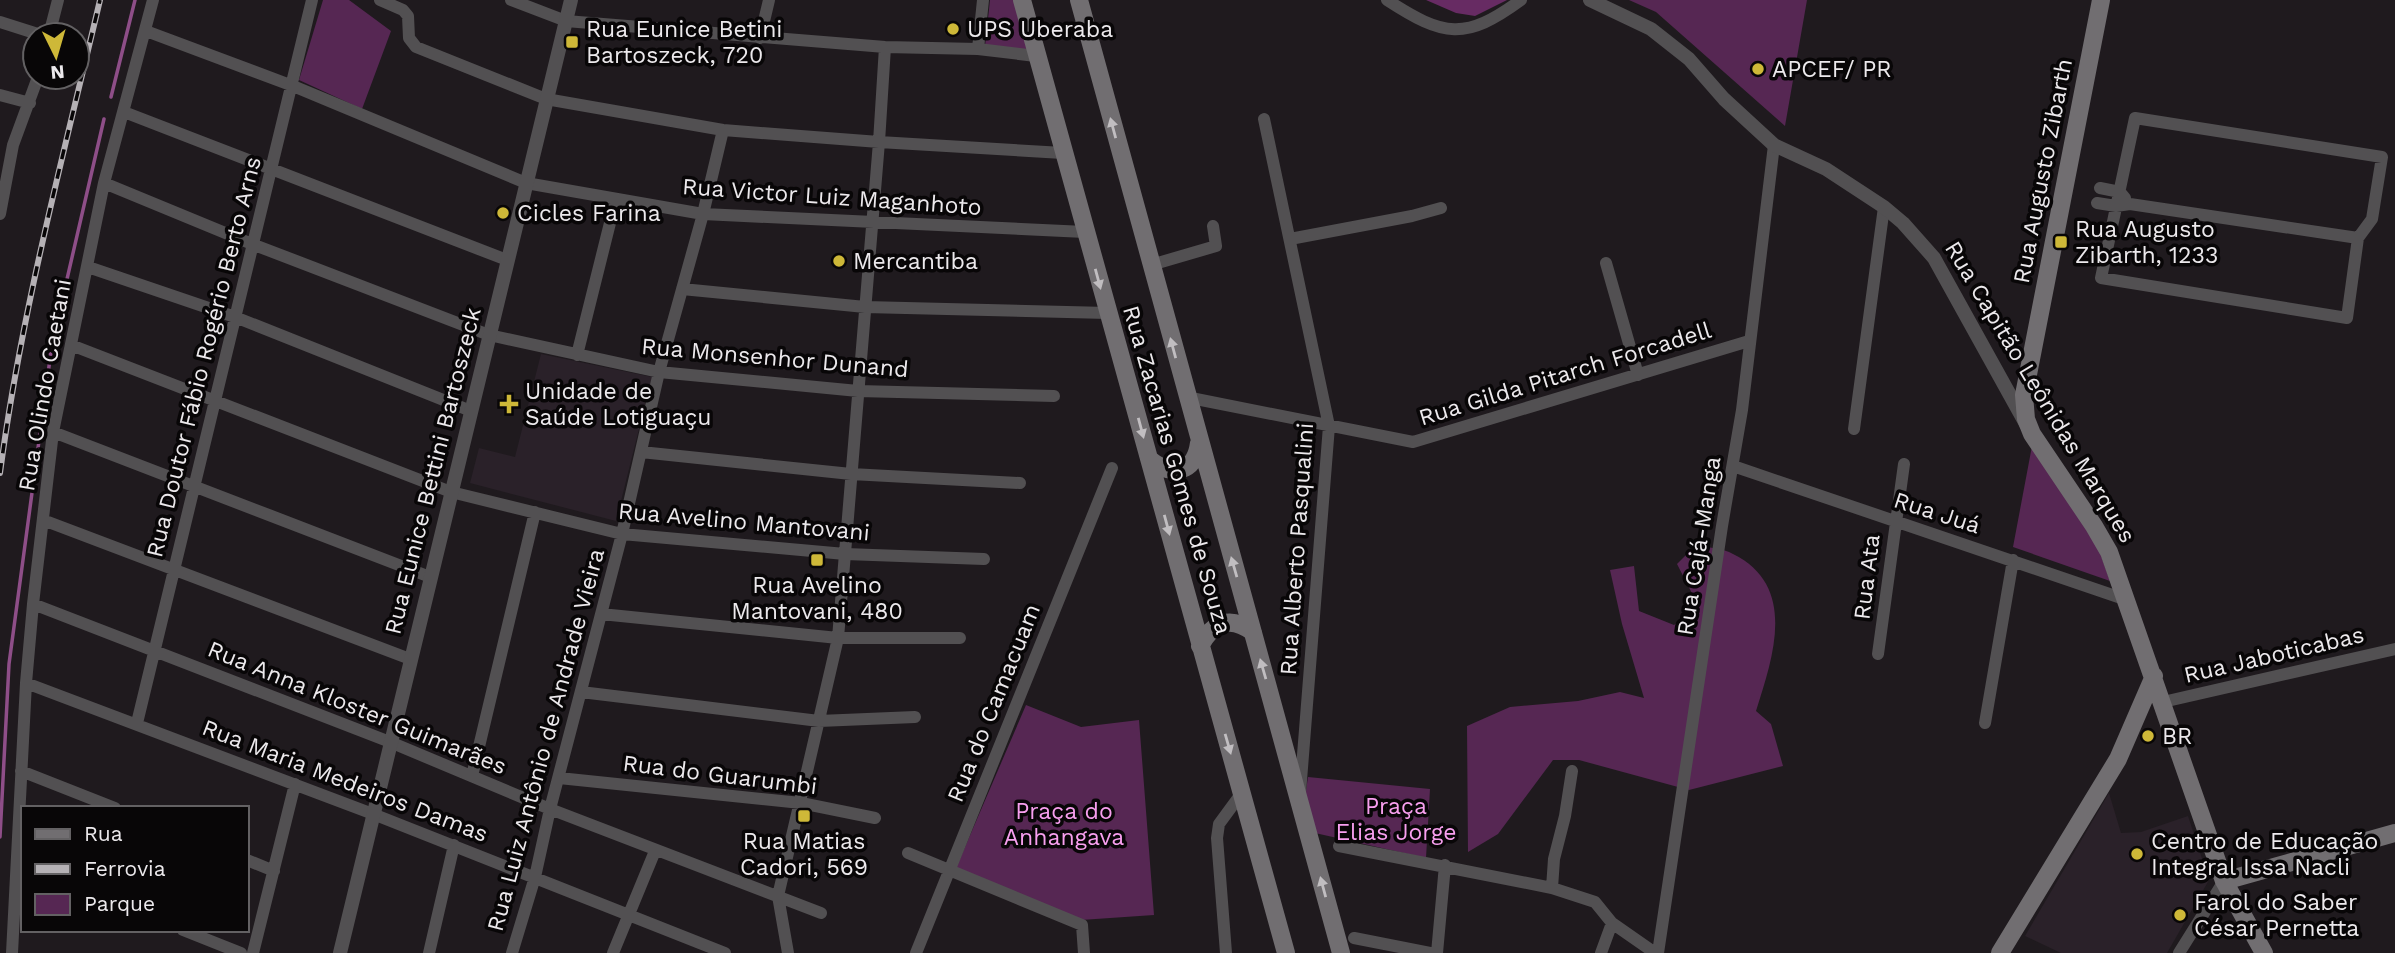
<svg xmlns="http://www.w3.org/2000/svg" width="2395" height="953" font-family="'Work Sans',sans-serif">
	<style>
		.built { fill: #2a2129 }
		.green { fill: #562753 }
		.forest { fill: #672b63 }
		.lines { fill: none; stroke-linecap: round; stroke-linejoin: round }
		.stream { stroke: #8e4e88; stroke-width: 3.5 }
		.minor { stroke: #525052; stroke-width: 12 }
		.tertiary { stroke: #525052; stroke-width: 14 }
		.secondary { stroke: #716e71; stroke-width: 18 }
		.rail-casing { stroke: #b5b1b5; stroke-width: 6 }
		.rail { stroke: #080607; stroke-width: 3.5; stroke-dasharray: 10; stroke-linecap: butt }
		.oneway { fill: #c1bec1 }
		.poi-dot { fill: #ceb838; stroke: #080607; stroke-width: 2.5 }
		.labels { text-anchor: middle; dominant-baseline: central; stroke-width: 7; stroke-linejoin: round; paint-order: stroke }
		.poi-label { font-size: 23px; fill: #ece9ec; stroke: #080607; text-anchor: start }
		.street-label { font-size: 23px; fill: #ece9ec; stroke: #080607 }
		.park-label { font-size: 23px; fill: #f89fef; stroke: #080607 }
	</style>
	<rect width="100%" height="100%" fill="#1f1a1e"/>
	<!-- built -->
	<path class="built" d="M541,354L652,377L616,521L470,483L479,448L515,457Z
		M2109,793L2121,833L2141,832L2188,816L2209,880L2167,953H2061L2025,936Z"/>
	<!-- green -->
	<path class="green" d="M323,0H349L391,31L362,109L299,80Z
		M990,0H1015L1027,50L985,47Z
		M1629,0H1807L1785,126L1656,12Z
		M2032,446L2098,547L2110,581L2013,547Z
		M1696,545C1708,548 1723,548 1733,554C1798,586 1773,657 1756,711L1771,724L1783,766L1689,790L1579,760H1553L1498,834L1468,852L1467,726L1510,707L1578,701L1620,692L1644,698L1622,624L1610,570L1634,566L1639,611L1674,625L1699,607L1677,564Z
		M1026,705L1081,727L1139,720L1154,915L1081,920L956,868Z
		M1308,777L1430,789L1426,858L1315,833L1304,804Z"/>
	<!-- forest -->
	<path class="forest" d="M1426,0H1507L1475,16L1456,13Z"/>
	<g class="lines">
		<!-- stream -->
		<path class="stream" d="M111,97L135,0
			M0,837L9,664L52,344L104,119"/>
		<!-- minor -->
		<path class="minor" d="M380,0L403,10L408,16L409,38L416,47L546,99L723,130L879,142L1063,153
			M511,0L566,21L885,47L978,49L1036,56
			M1387,0C1444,37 1465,41 1521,0
			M0,22L41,35
			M146,31L293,86L526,183L703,214L1085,232
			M49,35L58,0
			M760,38L769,0
			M978,49L983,0
			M0,95L30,103
			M124,112L507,260
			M2135,118L2382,157L2372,219L2358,238L2347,318L2101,278Z
			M1264,119L1329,426L1300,793
			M104,183L252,244L489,335L659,372L858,391L1054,396
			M2100,188L2120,192L2125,198
			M2097,203L2116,206L2130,204L2358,238
			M0,214L13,145L38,77
			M1290,239L1412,216L1441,208
			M1606,263L1638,375
			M1151,265L1216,246L1213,226
			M88,267L235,317L471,411
			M682,289L865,307L1108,313
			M71,345L451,492L622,534L845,554L984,559
			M577,355L616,199
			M1186,397L1413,442L1749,341
			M1854,429L1884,207
			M53,432L430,577
			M641,452L851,474L1020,483
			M1733,466L2127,600
			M43,520L410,659
			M33,604L390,742L550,809L821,913
			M601,614L838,638H960
			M1878,654L1904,464
			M26,683L373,814L725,953
			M581,692L819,721L915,717
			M2163,702L2395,649
			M137,723L312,0
			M1985,723L2013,560
			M21,771L115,808
			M472,776L535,512
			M559,778L801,803L875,818
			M1339,846L1552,888L1595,902L1612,923L1655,953
			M908,853L1082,925L1084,953
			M247,860L274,871
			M1552,888L1554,859L1565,816L1572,771
			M183,930L241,953
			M1354,938L1430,953
			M12,953L26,683L33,604L53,432L104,183L153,0
			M253,953L295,784
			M429,953L454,845
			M512,953L535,877L550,809L622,534L659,372L703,214L723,130
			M613,953L655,851
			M788,953L778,896L838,638L879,142L885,47
			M916,953L1112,468
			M1226,953L1217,838L1219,824L1241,794
			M1437,953L1445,865
			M1601,953L1612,923
			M1658,953L1722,526L1742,410L1774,145
			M2179,953L2224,881"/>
		<!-- tertiary -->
		<path class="tertiary" d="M1590,0L1651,29L1689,59L1724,99L1774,145L1826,169L1884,207L1903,223L1934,258L2026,424
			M340,953L571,0"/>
		<!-- secondary -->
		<path class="secondary" d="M1022,0L1286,953
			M1079,0L1341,953
			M2101,0L2024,395L2026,419L2032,434L2094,526L2109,552L2224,881L2264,953
			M1149,459C1171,477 1195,474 1199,443
			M1200,646C1213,622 1230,615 1253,632
			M2224,881L2395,833
			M2000,953L2118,759L2154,676"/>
		<!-- rail casing -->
		<g class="rail-casing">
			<path id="rail" d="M0,473C21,313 63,157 100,0"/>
		</g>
		<!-- rail -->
		<use href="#rail" class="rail"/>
	</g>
	<!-- one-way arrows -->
	<defs><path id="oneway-solid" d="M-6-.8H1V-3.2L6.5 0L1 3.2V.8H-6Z" transform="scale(1.75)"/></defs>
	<g class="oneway">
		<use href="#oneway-solid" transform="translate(1113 128) rotate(-105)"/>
		<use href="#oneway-solid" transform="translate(1098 279) rotate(75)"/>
		<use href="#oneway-solid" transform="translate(1173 348) rotate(-105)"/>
		<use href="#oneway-solid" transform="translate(1141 428) rotate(75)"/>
		<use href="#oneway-solid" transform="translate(1167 525) rotate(75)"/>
		<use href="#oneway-solid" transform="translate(1234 567) rotate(-106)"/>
		<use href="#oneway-solid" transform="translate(1263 669) rotate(-106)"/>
		<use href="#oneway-solid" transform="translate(1228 744) rotate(74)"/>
		<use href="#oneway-solid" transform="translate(1323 887) rotate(-105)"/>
	</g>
	<!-- markers -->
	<g class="poi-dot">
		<circle cx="953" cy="29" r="7"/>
		<rect x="565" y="35" width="14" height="14" rx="3.5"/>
		<circle cx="1758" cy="69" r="7"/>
		<circle cx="503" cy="213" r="7"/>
		<rect x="2054" y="235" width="14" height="14" rx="3.5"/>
		<circle cx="839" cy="261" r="7"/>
		<path d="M505.5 393.5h7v7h7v7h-7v7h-7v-7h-7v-7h7z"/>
		<rect x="810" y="553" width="14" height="14" rx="3.5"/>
		<circle cx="2148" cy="736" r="7"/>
		<rect x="797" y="809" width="14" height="14" rx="3.5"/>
		<circle cx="2137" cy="854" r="7"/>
		<circle cx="2180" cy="915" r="7"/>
	</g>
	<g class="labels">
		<!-- poi labels -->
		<g class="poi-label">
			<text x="586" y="29">Rua Eunice Betini<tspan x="586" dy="26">Bartoszeck, 720</tspan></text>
			<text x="967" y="29">UPS Uberaba</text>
			<text x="1772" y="69">APCEF/ PR</text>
			<text x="517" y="213">Cicles Farina</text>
			<text x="2075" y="229">Rua Augusto<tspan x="2075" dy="26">Zibarth, 1233</tspan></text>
			<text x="853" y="261">Mercantiba</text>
			<text x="525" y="391">Unidade de<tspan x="525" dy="26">Saúde Lotiguaçu</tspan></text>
			<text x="817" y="585" text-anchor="middle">Rua Avelino<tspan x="817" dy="26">Mantovani, 480</tspan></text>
			<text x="2162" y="736">BR</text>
			<text x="804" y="841" text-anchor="middle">Rua Matias<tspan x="804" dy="26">Cadori, 569</tspan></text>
			<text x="2151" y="841">Centro de Educação<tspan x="2151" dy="26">Integral Issa Nacli</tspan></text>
			<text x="2194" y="902">Farol do Saber<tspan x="2194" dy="26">César Pernetta</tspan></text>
		</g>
		<!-- street labels -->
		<g class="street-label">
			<text transform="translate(2043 171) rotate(-79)">Rua Augusto Zibarth</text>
			<text transform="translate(832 197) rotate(4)">Rua Victor Luiz Maganhoto</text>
			<text transform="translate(204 357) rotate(-76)">Rua Doutor Fábio Rogério Berto Arns</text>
			<text transform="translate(775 358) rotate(5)">Rua Monsenhor Dunand</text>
			<text transform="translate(1565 374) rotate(-17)">Rua Gilda Pitarch Forcadell</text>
			<text transform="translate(45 385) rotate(-80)">Rua Olindo Caetani</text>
			<text transform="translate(2040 392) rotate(59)">Rua Capitão Leônidas Marques</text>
			<text transform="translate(1177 470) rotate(74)">Rua Zacarias Gomes de Souza</text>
			<text transform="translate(433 471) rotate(-76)">Rua Eunice Bettini Bartoszeck</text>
			<text transform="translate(1937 513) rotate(18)">Rua Juá</text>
			<text transform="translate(744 522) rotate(5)">Rua Avelino Mantovani</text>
			<text transform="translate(1699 546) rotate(-81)">Rua Cajá-Manga</text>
			<text transform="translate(1297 549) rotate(-86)">Rua Alberto Pasqualini</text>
			<text transform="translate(1867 577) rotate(-83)">Rua Ata</text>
			<text transform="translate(2274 655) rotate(-13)">Rua Jaboticabas</text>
			<text transform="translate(994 703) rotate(-68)">Rua do Camacuam</text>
			<text transform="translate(357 708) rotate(22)">Rua Anna Kloster Guimarães</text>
			<text transform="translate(546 740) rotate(-75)">Rua Luiz Antônio de Andrade Vieira</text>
			<text transform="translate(720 775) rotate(7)">Rua do Guarumbi</text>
			<text transform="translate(345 781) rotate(21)">Rua Maria Medeiros Damas</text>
		</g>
		<!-- park labels -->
		<g class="park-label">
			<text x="1396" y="806">Praça<tspan x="1396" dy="26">Elias Jorge</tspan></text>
			<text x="1064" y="811">Praça do<tspan x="1064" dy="26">Anhangava</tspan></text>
		</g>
	</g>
	<!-- legend -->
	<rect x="21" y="806" width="228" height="126" fill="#080607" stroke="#636163" stroke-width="2"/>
	<rect x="35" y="829" width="35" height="10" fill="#716e71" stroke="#636163" stroke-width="2"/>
	<text x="84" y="841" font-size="21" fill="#ece9ec">Rua</text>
	<rect x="35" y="864" width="35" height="10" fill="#b5b1b5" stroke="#636163" stroke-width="2"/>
	<text x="84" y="876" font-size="21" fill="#ece9ec">Ferrovia</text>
	<rect x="35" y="894" width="35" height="21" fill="#562753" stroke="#636163" stroke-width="2"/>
	<text x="84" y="911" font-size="21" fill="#ece9ec">Parque</text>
	<!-- north arrow -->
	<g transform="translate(56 56) rotate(175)"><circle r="33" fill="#080607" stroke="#636163" stroke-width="2"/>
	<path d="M0-5L12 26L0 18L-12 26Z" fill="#ceb838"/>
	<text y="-10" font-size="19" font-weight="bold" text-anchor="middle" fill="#ece9ec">N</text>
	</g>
</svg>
